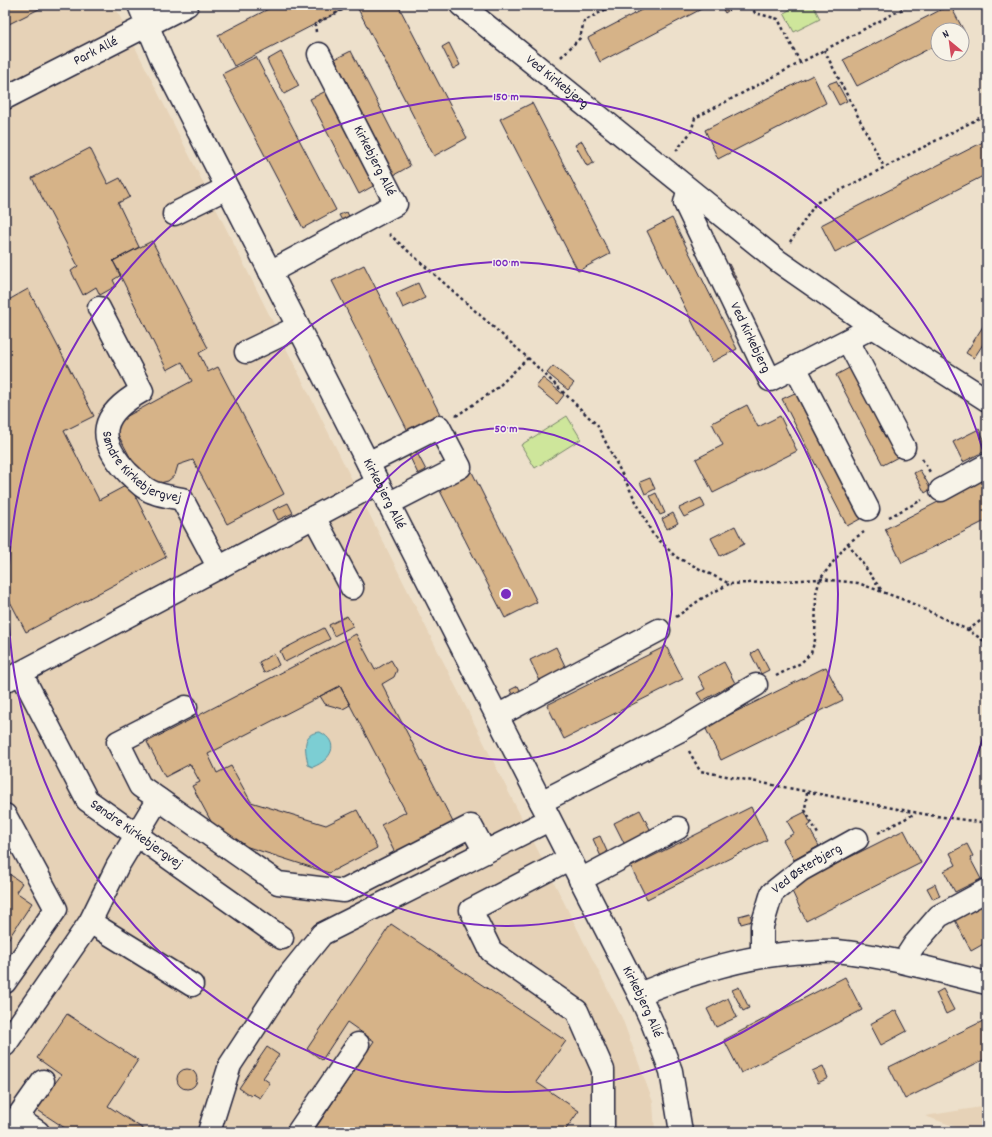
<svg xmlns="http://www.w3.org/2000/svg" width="992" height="1137" font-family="Dekko,sans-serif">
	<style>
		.built { fill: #e6d2b7 }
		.green { fill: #cee69b; stroke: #78846b }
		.water { fill: #7cced3; stroke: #588996 }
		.building { fill: #d6b388; stroke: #22223b }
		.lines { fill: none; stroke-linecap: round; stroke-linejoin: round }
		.minor-casing { stroke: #22223b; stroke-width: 25 }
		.path { stroke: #22223b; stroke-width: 2.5; stroke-dasharray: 3 3; stroke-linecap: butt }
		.minor { stroke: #f7f3e8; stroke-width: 22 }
		.ring { fill: none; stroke: #7b2cbf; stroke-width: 2 }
		.labels { text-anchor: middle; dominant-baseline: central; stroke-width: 3; stroke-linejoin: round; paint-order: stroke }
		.street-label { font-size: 14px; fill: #22223b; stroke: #f7f3e8 }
		.centre { fill: #7b2cbf; stroke: #f7f3e8; stroke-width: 2 }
		.ring-label { font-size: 12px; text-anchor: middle; font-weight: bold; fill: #7b2cbf; stroke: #f7f3e8; stroke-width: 3; stroke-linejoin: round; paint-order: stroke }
	</style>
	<rect width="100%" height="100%" fill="#ede0cb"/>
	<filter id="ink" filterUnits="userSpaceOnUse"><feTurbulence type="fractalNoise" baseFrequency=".025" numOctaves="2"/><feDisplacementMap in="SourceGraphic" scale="8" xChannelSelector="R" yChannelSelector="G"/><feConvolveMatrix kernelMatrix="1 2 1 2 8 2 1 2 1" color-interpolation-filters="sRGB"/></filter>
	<g filter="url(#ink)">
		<!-- built -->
		<path class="built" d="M5,5H114L622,1018L653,1102L655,1132H5Z
			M987,1106V1132H970L925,1116Z"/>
		<!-- green -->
		<path class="green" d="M798,5H813L820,19L794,32L784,13Z
			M567,416L581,439L535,468L521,445Z"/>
		<!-- water -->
		<path class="water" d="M320,732C341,743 331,760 313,767L308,765C306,752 300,733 320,732Z"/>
		<!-- building -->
		<path class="building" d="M5,5H47L5,26Z
			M276,5H352L234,66L218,35Z
			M356,5H398L467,138L434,156Z
			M651,5H709L600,62L588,38Z
			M720,5H731L732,8L725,13Z
			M950,5L964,31L938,30V44L857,86L843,60Z
			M449,43L460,65L453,69L442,47Z
			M351,51L410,166L394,175L335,59Z
			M281,52L299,86L284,94L267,60Z
			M256,57L336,210L303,228L222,74Z
			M813,75L826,103L718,159L705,130Z
			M836,81L847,101L839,105L828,84Z
			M326,91L375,185L359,194L310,99Z
			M532,103L610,254L578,271L500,119Z
			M987,140V174L835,252L821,225Z
			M582,141L594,163L587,166L575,145Z
			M90,148L108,184L120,178L130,197L118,203L139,247L113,261L121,275L113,280L116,286L100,295L96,287L83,295L71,271L78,266L32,178Z
			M347,212L352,223L345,226L339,215Z
			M672,218L737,349L712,362L647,231Z
			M152,241L208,348L199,353L208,372L218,367L284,494L227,524L193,460L178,465L175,475L168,481L160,483L153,481L148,476L144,478L138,467L136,468L116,431L120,420L192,381L182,362L167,370L113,261Z
			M729,264L740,286L733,290L722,268Z
			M364,265L442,418L410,435L332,281Z
			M418,283L425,298L403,308L396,293Z
			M28,289L94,416L64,431L99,500L129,484L166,557L26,632L5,592V302Z
			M987,320V338L974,358L966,353Z
			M553,366L574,383L568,390L547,373Z
			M851,367L898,457L883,465L836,375Z
			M543,378L564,395L557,404L536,387Z
			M797,392L862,518L847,526L782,399Z
			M747,405L758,427L780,416L797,451L713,493L696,459L723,445L712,423Z
			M979,429L987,445V450L963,462L953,442Z
			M415,449L426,470L418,474L408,453Z
			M470,468L537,602L505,618L437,485Z
			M920,470L931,489L925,493L914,473Z
			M987,477V520L902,563L885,529Z
			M650,478L655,489L645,494L640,482Z
			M656,493L665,513L660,515L650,496Z
			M701,498L705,507L684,517L679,508Z
			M288,503L293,513L278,520L273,510Z
			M673,513L678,523L667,529L662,519Z
			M735,526L744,544L720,556L711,538Z
			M347,616L353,626L334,636L329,625Z
			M324,628L330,639L285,662L280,651Z
			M356,634L375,670L391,660L397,670L394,677L382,684L456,828L398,859L381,825L406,812L340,686L208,754L217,773L231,766L251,802L326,825L357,810L377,848L329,873L220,838L192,786L200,782L190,764L165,777L147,742Z
			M666,646L683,679L564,739L547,705Z
			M556,647L566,668L540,681L530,660Z
			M758,649L769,670L761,674L751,654Z
			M274,654L279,665L264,673L259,662Z
			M724,662L735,683L702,701L697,693L705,689L698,676Z
			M826,667L843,700L721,760L705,727Z
			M340,686L350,705L343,709L325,704L320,696Z
			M518,686L524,698L516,702L510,690Z
			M751,807L767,840L647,899L631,867Z
			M640,810L651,831L625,845L614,823Z
			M805,812L811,824L808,826L819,846L794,860L783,840L794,833L787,821Z
			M904,830L921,863L806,921L790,887Z
			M600,836L610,858L603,861L593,839Z
			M967,844L973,856L970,858L981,879L955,892L944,871L956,865L950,853Z
			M5,871L22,883L16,892L32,903L5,944Z
			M935,884L940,896L933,899L927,888Z
			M987,903V942L971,951L955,920Z
			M750,913L752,921L741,924L739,916Z
			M391,924L566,1041L536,1082L579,1111L564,1132H313L374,1041L347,1022L322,1060L307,1049Z
			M845,977L862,1010L741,1073L724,1040Z
			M739,987L749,1008L743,1011L732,990Z
			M943,989L954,1010L946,1014L936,993Z
			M728,998L737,1017L716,1027L707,1009Z
			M896,1010L907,1031L881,1045L870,1024Z
			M67,1014L138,1060L108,1106L148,1132H71L36,1109L61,1075L37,1058Z
			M987,1019V1058L905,1099L889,1067Z
			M267,1047L279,1055L263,1078L270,1083L260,1098L253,1094L251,1096L239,1088Z
			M823,1066L828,1078L818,1083L812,1071Z
			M177 1079a10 10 0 1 1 20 0a10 10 0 1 1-20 0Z"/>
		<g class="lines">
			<!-- minor casing -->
			<g class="minor-casing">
				<g id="minor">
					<path id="s1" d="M139,5L162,60L639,994L652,1022L671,1071L681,1132"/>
					<path id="s2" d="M461,5L778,261L873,327L987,400"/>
					<path id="s3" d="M5,98L187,5"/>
					<path id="s4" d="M688,191L685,203L770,380L873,327"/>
					<path d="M174,214L227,188"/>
					<path d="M270,272L396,204L319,54"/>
					<path id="s5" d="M99,308L142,391C101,414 94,437 128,473C136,480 144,490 155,493C163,496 173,497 182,499L219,568"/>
					<path d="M848,341L904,447"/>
					<path d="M246,352L298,327"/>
					<path d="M795,367L868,509"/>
					<path d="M368,463L439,427L460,467L388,504"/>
					<path d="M941,490L987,465"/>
					<path d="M314,517L352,588"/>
					<path id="s6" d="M21,673L87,800L282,938"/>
					<path d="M5,681L378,483"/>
					<path d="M186,707L118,742L140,786L278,883L344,891L471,826L485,852"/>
					<path d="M497,716L659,630"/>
					<path d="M541,802L679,731L756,685"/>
					<path d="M5,815L56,909L5,982"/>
					<path d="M569,859L471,910L491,951L577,1011L603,1070V1132"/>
					<path d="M580,880L678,828"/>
					<path d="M90,922L192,985"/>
					<path id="s7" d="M762,956V926L772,893L801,870L857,839"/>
					<path d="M903,962L914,945L939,916L987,890"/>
					<path d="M639,994C693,972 750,954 808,952C817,951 827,950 836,951C887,956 937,971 987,983"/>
					<path d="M5,1045L90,922L117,867L158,799"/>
					<path d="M38,1132L17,1118L43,1081"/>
					<path d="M209,1132L230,1065L289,975L322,934L549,820"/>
					<path d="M298,1132L358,1044"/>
				</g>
			</g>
			<!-- path -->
			<path class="path" d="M751,5L755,13L778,19L800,62
				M316,32L315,24L352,5
				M824,50L884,167
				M561,57L580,38L584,21L614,5
				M676,151L691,132L695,118L910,5
				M389,234L528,358L597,425L652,533L676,557L730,584L820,579L858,583L907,601L968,630L987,643
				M790,242L816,203L987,114
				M456,416L495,390L528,358
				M922,459L930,472
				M889,517L922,500
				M848,543L882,591
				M676,617L701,599L729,584
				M968,630L987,616
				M776,676L801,663L811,653L815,640L816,593L820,579L848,543L864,532
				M689,751L700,771L929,815L987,823
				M807,792L805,810L819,836
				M878,833L916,813"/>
			<!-- minor -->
			<use href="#minor" class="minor"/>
		</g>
	</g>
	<!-- distance rings -->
	<g class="ring">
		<circle cx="506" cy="594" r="166"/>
		<circle cx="506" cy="594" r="332"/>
		<path d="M986 727A498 498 0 1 1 986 461"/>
	</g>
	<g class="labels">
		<!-- street labels -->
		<g class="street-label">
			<text stroke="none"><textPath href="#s3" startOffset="102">Park Allé</textPath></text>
			<text stroke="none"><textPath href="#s2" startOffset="123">Ved Kirkebjerg</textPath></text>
			<text transform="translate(374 161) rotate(63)">Kirkebjerg Allé</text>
			<text stroke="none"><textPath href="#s4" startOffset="162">Ved Kirkebjerg</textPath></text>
			<text stroke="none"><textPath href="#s5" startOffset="204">Søndre Kirkebjergvej</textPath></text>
			<text stroke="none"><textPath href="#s1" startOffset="547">Kirkebjerg Allé</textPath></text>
			<text stroke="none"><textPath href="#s6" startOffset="203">Søndre Kirkebjergvej</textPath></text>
			<text stroke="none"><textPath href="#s7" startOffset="107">Ved Østerbjerg</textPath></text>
			<text stroke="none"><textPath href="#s1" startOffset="1117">Kirkebjerg Allé</textPath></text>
		</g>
	</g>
	<circle cx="506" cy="594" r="6" class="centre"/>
	<g class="ring-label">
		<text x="506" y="100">150 m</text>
		<text x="506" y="266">100 m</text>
		<text x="506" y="432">50 m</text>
	</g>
	<!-- margin -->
	<rect width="992" height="1137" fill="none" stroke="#f7f3e8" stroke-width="20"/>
	<rect x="10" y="10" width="972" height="1117" fill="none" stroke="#22223b" stroke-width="1.5" filter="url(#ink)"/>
	<!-- north arrow -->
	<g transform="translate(950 42) rotate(331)"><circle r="19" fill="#f7f3e8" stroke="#a29fa3"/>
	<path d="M0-3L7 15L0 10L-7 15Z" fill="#d1495b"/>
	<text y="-6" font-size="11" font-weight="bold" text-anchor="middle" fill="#22223b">N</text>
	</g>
</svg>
